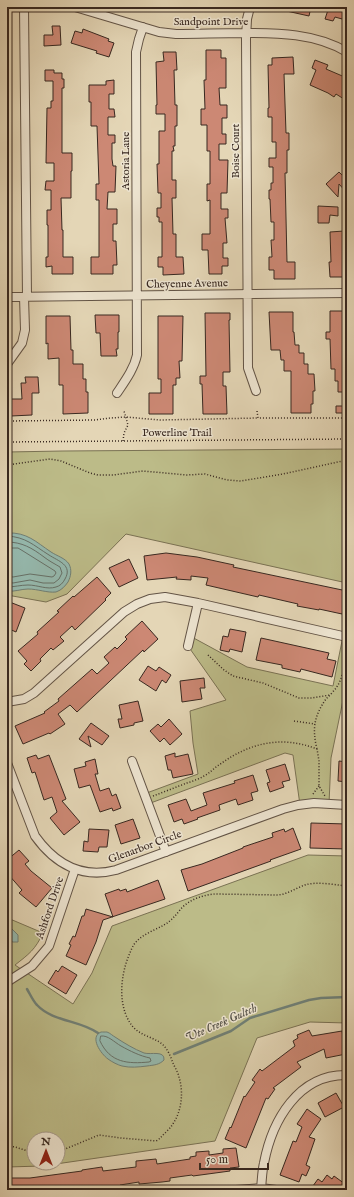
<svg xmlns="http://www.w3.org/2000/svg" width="354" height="1197" font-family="'IM FELL English',serif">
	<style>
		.green { fill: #bcbb88; stroke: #7a7254; fill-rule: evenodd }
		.water { fill: #95b9ae; stroke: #707f75 }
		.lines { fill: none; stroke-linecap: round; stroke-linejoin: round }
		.shore { stroke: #667067; stroke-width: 1 }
		.stream { stroke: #707f75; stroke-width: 2.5 }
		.building { fill: #cc8874; stroke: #382820 }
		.minor-casing { stroke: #635446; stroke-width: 10 }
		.path { stroke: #382820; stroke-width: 1.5; stroke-dasharray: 1 2; stroke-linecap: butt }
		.minor { stroke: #ede4d0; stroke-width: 8 }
		.labels { text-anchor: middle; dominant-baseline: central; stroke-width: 3; stroke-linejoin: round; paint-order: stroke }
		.street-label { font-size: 11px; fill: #382820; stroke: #ede4d0 }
		.water-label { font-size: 12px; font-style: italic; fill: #4f4c44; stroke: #ede4d0 }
	</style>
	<rect width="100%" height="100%" fill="#e4d6b6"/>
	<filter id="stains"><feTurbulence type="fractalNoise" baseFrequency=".005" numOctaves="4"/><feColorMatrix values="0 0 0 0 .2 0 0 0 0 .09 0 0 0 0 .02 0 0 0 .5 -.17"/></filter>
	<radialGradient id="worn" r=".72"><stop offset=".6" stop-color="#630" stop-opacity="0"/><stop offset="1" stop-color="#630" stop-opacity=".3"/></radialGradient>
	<!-- green -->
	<path class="green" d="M347,449V583L126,534L67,594L46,602L7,595V452L62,451Z
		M190,636L247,667L333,686L343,636L347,637V681L331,758L329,804L300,805L293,755L285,753L148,804L144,794L198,774L193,743L190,711L226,700L188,646Z
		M308,855L347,856V1023L310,1022L257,1038L215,1141L42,1166L7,1167V910L10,919L43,933C35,950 29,954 15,965L73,1004L92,973L112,926ZM34,1139H58V1163H34Z"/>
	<!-- water -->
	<path class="water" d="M7,533C27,532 36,542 51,552C57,556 65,558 69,564C72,570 71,576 68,582C65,586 62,590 56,592C47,593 38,589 28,589C21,589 15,592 7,591Z
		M7,924L18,935V942H13L7,940Z
		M101,1032C102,1032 106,1032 107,1032C110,1033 113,1036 115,1037C124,1043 134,1049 144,1053C151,1055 165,1050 164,1060C159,1065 154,1065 147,1066C139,1067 130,1068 122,1066C118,1065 112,1062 108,1059C101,1054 89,1037 101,1032Z"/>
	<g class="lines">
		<!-- shore -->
		<path class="shore" d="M7,536C26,537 33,545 49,555C58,561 73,565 65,579C63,583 60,586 56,587C47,590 38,585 28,585C21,585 14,587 7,587
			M7,542C22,542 32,548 44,557C49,561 55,564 60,567L62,573L59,579L54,583H43L30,580L13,583L7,582
			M7,548H18L23,551L55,571L56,573L54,576L52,577L30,574L13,577L7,576
			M101,1036C108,1035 114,1042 121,1046C130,1051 140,1056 150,1058L151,1061L149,1062C128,1064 110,1063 100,1041Z"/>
		<!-- stream -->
		<path class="stream" d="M27,989C30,994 33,1001 37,1005C53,1022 80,1020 98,1033
			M174,1054L231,1031L250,1018L309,1000L321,998L347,997"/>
	</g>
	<!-- building -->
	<path class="building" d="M283,7H311L309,16L282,10Z
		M329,7H346L342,19L335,17L333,21L325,19Z
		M52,26H60L61,45L44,46V35H53Z
		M83,29L109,39L108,41L114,43L109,57L96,53L97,51L71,43L75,31L82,33Z
		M206,50H221V58H226V88H219L220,105H227V118H222V134H226V144H219V160H228L227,193H221V209H228V218H225L227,243H223V258H228V266H222V274H209L208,250H202V234H210V200L207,201V184H210V151H207V125H201V109H205L204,80H206Z
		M163,52H176L177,70H174L175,105H177V126H175V146H173L174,151H172V180H176V198H172L173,234H176V257H183L184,274L163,275V267H158V257H162V222H159V217H157V208H161V193H158L157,164H159V131H165V114H156V105H157L156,62L164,61Z
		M293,57L294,74H284L286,133H289V150H287V173H285L287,262H295V279H274V270H269V257H272L271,240H274V222H271L270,199H269V190H271V183H273V167H269V158H276V142H272V117H268V108H269L268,65H272V58Z
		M315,60L328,65L326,69L347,78V101L336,94L334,97L328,93L310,85L316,70L312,68Z
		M45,70H54V73H62V79H64V88H62V153H72V171H71V198H61L62,230H63V257H73V274H52V266L46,267V257H48V225H47V210H51V190H45L46,181H54V163H46L47,108H51V101H53V81H45Z
		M114,80V94H109V109H114L115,117H108V135H115V143H112V159L113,166H116L115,192H108L107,209H117V224H113V241H116L117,265H113V274H91V257H99V200H96V184H99L97,126H91V102H89V85H106V81Z
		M339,172L347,180V193L339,184L338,197L326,184Z
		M318,206L338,207V216L330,215L329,223H318Z
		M344,231V239H347V269H344V277H330L329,262H331L330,232Z
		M330,311H347V392H338V381H335V369H331L330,339H326V332H330Z
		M269,312H293V332H294L295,345H299V353H304V364H308V374H314L315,391H313V404H311V413H291V371H284V360H281L280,350H271Z
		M205,313H230V320H229L230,372H223V386H226L227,414H203L202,384H200V376H206Z
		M95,315H119V332H118V349H116L117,356H101L100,333H96Z
		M46,316H70L71,350H73V364H83V379H86V392H88V413L63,414V385H59V358L48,359V343L46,344Z
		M158,316H183L182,361H179L180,378H176V385H173V414H149V393H161V379H158Z
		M25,377H38L39,393H32V415L11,416L10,399H22L21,383H26Z
		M336,406H347V413H336Z
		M166,553L197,557L234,565L233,567L347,591V611H343L342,614L319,609V610L297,606L298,604L259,595L258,597L206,585L208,578L191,576V580L176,579L177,577L147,580L144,556Z
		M129,559L138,578L119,587L109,568Z
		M97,577L111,593L105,599L106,600L75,630L72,626L60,637L64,641L53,650L51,648L40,659L41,661L31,671L24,664L27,661L18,651L38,634L37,632L59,612L57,611L73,596L74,597Z
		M7,601L25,608L16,632L7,628Z
		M142,621L158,639L144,652L143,650L77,712L70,705L58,714L65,724L50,734L49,733L23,744L15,726L45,713L44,712L59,701L58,699L92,669L97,674L109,663L104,657L115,647L117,649L127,639L125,637Z
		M230,629L246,632L242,652L230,649L229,652L220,650L223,636L228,637Z
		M261,638L329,653L327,659L336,661L332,677L301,669L300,672L282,668V665L256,660Z
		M148,666L156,671L159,667L171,675L166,683L162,680L156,691L139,680Z
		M204,678L205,688H200L202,699L182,702L180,681Z
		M138,701L143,721L134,723V725L120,728L118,719H122L119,705Z
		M169,719L182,734L170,745L164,738L160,742L150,731L158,724L161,727Z
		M91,723L109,736L102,745L88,736L91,747L79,739Z
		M175,753V757L188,754L193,774L173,778L171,770H168L165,756Z
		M36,755L38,759L49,755L66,799L62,801L80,822L64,835L50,818L57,812L52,797L44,800L35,772L32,773L27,758Z
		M95,759L98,774H95L100,791L109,788L112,796L116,794L121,808L113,811L112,808L100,812L90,785L79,788L74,769L86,766L85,762Z
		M339,761L347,762V782L338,781Z
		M285,764L290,780L282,782L284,787L270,792L267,783L270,782L266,770Z
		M253,775L258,791L251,793L253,800L238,805L236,799L219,805L220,810L197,818L198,819L184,824L182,819L174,822L168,805L186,799L191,811L207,805L203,793L235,783L234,781Z
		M133,819L140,838L121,844L115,825Z
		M311,823L347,824V849L310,848Z
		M293,828L301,849L270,860L271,861L188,891L181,870L202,864L243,848V847L273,837L272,833L284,829L285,832Z
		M89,829L109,830L107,847H99L98,852L83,851L84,841L88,842Z
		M19,850L29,861L25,864L31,871L52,888L36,907L19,893L22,890L7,873V860Z
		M158,880L165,899L103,920L96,942L86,965L66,956L71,945L69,944L73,936L75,937L82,916H84L86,909L113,917L105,894L119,889L120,891L126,889L127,892Z
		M62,966L77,975L66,994L48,983L56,970L58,972Z
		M309,1030L312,1036L342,1031L346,1054L326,1058L324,1049L297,1062L301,1067L273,1088L275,1089L268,1099L266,1098L246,1148L225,1139L230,1127L231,1128L244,1096L245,1097L255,1082L252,1080L260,1069L262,1071L295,1046L293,1041L298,1038L297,1035Z
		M336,1093L344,1107L325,1117L318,1103Z
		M307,1109L321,1119L309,1137L315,1139L306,1165L310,1167L306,1176L302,1174L299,1182L280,1175L293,1141L296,1142L302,1127L297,1124Z
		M236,1148L239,1167L230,1168V1171L193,1176L192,1175L170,1178V1181L162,1182L139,1184V1182L120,1185V1187L100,1190H85L84,1186L70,1188V1190H7V1178H30L82,1171V1170L102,1167L103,1171L136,1167V1161L156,1159L157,1164L190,1159V1157L196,1156V1152L209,1151V1155L223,1153V1149Z
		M327,1175L332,1179L334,1176L345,1184L340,1190H310L318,1179L322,1182Z"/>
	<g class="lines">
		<!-- minor casing -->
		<g class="minor-casing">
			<path id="minor" d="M24,7L27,297
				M75,7L159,32L176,34C198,34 220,33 243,33C278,33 315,33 347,52
				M250,7L247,19L246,39L248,368L256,391
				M7,297L347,293
				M7,364L22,343L25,330L24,297
				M117,393C125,381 134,369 137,355L136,52L139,39L143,27
				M188,646L198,603
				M7,702L24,699L34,693L124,612L137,604L150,599L165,597L198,603L347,637
				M132,761L166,852
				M7,763L35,836C55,864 82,879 116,870L283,809L298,805L314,803L347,805
				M7,982L32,966L49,946L75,869
				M261,1188C262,1180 262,1171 264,1163C272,1121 298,1074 347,1075
				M236,1190L261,1188L276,1190"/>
		</g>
		<!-- path -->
		<path class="path" d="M257,411L258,418H347
			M7,421L95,420L110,418L126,417L160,420L258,418
			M123,441L124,433L128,425L124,411
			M7,442L347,439
			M7,465L50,459L61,461L90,473L98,475H113L143,471L187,475L205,474L227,480L241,481L283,474L347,460
			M208,655L224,670L233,676L263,683L299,698H312L330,695
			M294,721L315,724
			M317,749C312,729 314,716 326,699C330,695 335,690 338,685C344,674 345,661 347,649
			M313,794L319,786
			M153,796C164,792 176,787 187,783C193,781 199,779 204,776C210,773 214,768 219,765C249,743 281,735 317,749L319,761V786L325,796
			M7,1146L15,1147L34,1153
			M58,1152L99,1135L121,1138L156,1141C160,1139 162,1136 165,1133C180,1120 185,1097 179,1077C178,1072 175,1068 173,1063C171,1058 169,1052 165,1047C158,1038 143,1037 134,1028C117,1009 120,977 129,955C131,951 132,946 136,942C143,934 155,930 164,925C171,921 175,916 180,910C188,900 202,895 215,894L278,895C288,894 296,888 305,885C318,881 334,885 347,886"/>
		<!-- minor -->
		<use href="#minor" class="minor"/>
	</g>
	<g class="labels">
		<!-- street labels -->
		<g class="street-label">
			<text x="211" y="22">Sandpoint Drive</text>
			<text transform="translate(236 151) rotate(-90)">Boise Court</text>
			<text transform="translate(126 161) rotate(-90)">Astoria Lane</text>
			<text transform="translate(187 284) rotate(-1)">Cheyenne Avenue</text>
			<text x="177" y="433">Powerline Trail</text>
			<text transform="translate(145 847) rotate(-20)">Glenarbor Circle</text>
			<text transform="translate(50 908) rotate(-71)">Ashford Drive</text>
		</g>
		<!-- water labels -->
		<g class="water-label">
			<text transform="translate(221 1023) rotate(-24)">Ute Creek Gultch</text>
		</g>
	</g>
	<!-- margin -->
	<rect width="354" height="1197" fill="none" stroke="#e4d6b6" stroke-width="24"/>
	<rect x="8" y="8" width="338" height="1181" fill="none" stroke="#382820" stroke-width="2"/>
	<rect x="12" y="12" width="330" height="1173" fill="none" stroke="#382820"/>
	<!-- north arrow -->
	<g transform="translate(46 1151)"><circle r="19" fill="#ede4d0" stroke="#a5998a"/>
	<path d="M0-3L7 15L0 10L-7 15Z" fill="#8f2418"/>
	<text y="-6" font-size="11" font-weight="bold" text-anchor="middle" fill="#382820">N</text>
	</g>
	<!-- scale -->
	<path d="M200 1163v6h68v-6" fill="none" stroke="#382820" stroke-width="2"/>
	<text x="206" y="1163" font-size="12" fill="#382820" stroke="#ede4d0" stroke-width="3" paint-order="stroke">50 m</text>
	<rect width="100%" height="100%" filter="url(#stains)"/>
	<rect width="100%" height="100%" fill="url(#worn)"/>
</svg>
